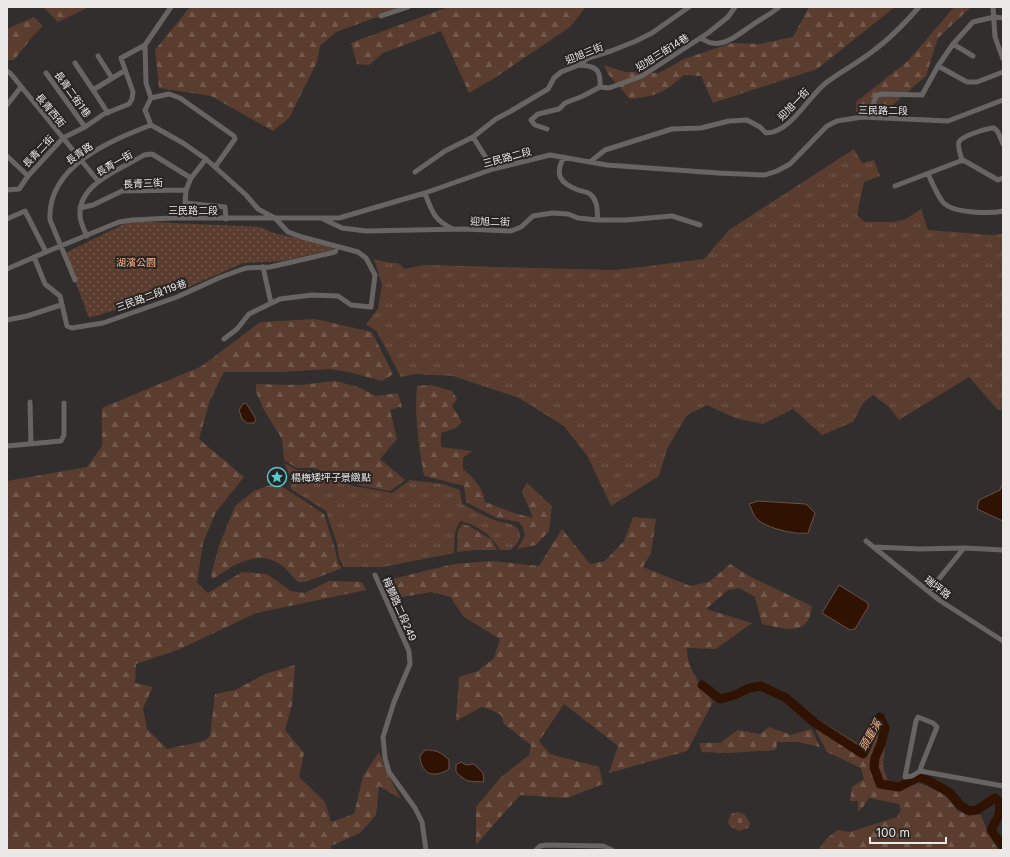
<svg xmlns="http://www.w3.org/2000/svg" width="1010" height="857" font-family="Inter,'Noto Sans TC',sans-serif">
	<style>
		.grass { fill: url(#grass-tufts) }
		.forest { fill: url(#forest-firs) }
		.cemetery { fill: url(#cemetery-stones) }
		.park { fill: url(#park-dots) }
		.water { fill: #301202; stroke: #685247 }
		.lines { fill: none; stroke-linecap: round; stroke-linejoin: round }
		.river { stroke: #301202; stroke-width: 9 }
		.minor { stroke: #676463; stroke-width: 5 }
		.labels { text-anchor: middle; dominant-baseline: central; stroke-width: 4; stroke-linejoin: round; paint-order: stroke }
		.street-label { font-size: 10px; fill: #ebe9e8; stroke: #272423 }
		.park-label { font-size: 10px; fill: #fdb48e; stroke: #272423 }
		.poi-label { font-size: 10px; fill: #ebe9e8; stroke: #272423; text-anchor: start }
		.water-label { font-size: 11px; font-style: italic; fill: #fdb48d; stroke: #272423 }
	</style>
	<defs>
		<pattern id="grass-tufts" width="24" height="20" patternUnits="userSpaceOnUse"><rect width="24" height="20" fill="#5a3d2e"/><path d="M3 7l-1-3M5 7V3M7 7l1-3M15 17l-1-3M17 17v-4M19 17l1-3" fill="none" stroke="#72594c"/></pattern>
		<pattern id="forest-firs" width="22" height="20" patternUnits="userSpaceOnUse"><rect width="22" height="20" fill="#5a3d2e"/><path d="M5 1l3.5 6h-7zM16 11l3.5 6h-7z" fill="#72594c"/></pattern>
		<pattern id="cemetery-stones" width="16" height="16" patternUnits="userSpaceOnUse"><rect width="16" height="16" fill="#5a3d2e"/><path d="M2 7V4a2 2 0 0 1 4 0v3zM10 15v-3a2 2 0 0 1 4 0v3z" fill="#72594c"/></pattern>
		<pattern id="park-dots" width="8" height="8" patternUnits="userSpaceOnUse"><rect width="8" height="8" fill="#5a3d2e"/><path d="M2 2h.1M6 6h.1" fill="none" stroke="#72594c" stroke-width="1.8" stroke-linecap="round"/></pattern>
	</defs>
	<rect width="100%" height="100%" fill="#312e2d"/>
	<!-- grass -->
	<path class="grass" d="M854,149L862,163L874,160L880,176L864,182L857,215L865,222H893L906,219L921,209L928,230L991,235L1003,234V410H998L969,377L899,420L889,407L873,395L863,403L853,422L822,435L793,409L763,424L735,418L707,405L687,415L667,449L659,476L611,506L588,457L564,426L519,398L453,376L415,374L401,377L377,332L366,324L378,309L382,284L374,259L390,263H398L405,269L424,265L616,270L704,259L729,230Z
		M284,463L297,470L314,471L353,486L392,493L410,480L443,484L460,490L462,504C474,510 487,518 500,522C506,523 516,524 519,531C523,538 516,545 511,550H500C491,535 478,525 460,521L455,532L454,553L383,567H344L339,558L337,544L326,511L291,489L290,476Z"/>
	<!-- forest -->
	<path class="forest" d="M43,7H89L58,22Z
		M190,7H405L336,32L320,46L317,62L289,118L273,131L211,96L159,88L155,50Z
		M448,7H586L570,27L493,79L469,93L441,31L383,53L369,65L357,64L351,43Z
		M809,7H895L817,69L713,103L701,76L684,75C663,93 658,96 630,99L608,74L604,65L625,72L659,73L684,59L732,43L760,44L793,37Z
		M954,7H971L938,38L926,76L888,109L856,112V102L909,60Z
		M34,17L43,26L33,36L14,60H7V29Z
		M315,319L372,332L393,374L382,381L349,372L330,369L282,372H224L210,400L199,439L244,477L216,512L203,543L197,583L208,593L242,572L267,574L291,591L305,593L329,581L362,582L366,590L256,613L180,649L136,664L135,683L153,687L143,708L147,729L167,749L204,741L210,736L215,694L235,690L265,674L295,665L292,705L285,730L304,753L299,777L325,802L331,822L354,814L363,776L379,752L388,775L401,799L379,786L376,815L360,833L331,846V850H7V481L87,467L102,446V408L202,366L260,322Z
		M335,381L358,387L376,396L398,393L402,408L399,407L390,410L397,439L380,459L405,480L390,491L362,486L314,468H297L284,460L282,439L264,410L256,392V384L300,385Z
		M431,385L452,391L457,399L452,406L462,422L456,428L441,433V447L472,451L463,458V469C473,478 483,487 485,502L514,513L533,518L522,491L527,483L552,506L549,531L536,545L517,549L525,536L523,528L519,522L497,518L466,502L464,486L424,476C419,448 414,414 417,386Z
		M270,485L283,487L324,514L334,546L338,563L342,568L306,582H298C292,576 287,569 280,564C257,549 233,565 213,579L211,575L219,546L235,506L254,491Z
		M633,517L656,519L651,553L643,567L690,586L709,582L730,564L751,577L812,606C811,611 810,618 807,622C797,635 775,626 762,624L755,597L739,588L728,590L706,609L752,623L716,649L687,648C686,669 702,685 713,702L687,751L609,773L618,746L564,704L539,741L550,754L599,767L603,784L567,798L520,795L476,845V807L501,777L529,755L531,745L504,724L501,715L491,710L482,707L456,721L459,677L478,671L494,658L500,639L464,617L450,597L432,592L402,597L392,579L454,564L493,561L539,566L562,529L590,564L605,561L624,541Z
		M462,524L469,526L492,540L497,550H475L457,552L458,531Z
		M816,718L857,743L862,742L878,727L885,746L883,767L891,789H901L919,783L943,793L958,811L969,815L980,814L993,842L998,850H818L827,838L838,830L850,832L897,817L901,810L899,804L869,798L863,807L858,811V801H850L852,787L864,779L861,768L827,752L816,731Z
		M769,727L791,735L811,729L820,747L798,742H777L776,750L728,753L702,752L699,743H720L738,730L760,734Z"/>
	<!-- cemetery -->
	<path class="cemetery" d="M738,812L745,815L750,823L748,828L739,831L730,826L728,822L731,814Z"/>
	<!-- park -->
	<path class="park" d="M130,221L260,227L274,233L306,240L335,249L282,261L243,263L189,287L89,318L65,253Z"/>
	<!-- water -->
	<path class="water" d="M246,403L256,419L254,423H247L242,419L239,410L243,404Z
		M1003,482V521L977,509L979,500L1000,490Z
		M758,501L806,504L815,513L808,533C795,535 766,528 757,519C753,515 752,509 749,504Z
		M839,585L868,603V607L855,629L850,630L822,613Z
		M425,750C436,750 441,752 449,760V769C434,779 421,774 420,756Z
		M461,762L466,765L474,764L483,773L484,782C467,781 468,783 456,772V765Z"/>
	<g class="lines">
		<!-- river -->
		<path class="river" d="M702,685L720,699L735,695L749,688L761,686L786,698L815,723L863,754C870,742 872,729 880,717L885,728L881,744L875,758L874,767L880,784L899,787L916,778H924L950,793L960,805L969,811L977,810L995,798L1000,803L999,815L991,830L1003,846"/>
		<!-- minor -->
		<path class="minor" d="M171,7L145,45L146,83L151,98L145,110L151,125L183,143L206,159L246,195L258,209L275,218L288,232L302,237L358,252L366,258L375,275L371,307L351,305L338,296L312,295L280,299L249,314L237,329L224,339
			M993,7L995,37L1003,59
			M381,16L408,7
			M700,38C704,39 708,43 712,43C726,46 740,33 751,26C760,19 770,15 779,7
			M953,44L973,56
			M98,56L112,78
			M75,63L93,90
			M579,65C596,66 601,69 600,87L609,88L642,76L708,33L728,17L735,7
			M938,66L967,82H977L1003,72
			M7,71L11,74L98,181
			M46,73L85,127
			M151,98L169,94L180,98L234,136L235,139L215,167
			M7,105L21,87
			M873,109L874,101L877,95L884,94L922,95L938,66L953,44L973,22L994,17L1003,18
			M108,113L93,90L124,71
			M547,129L535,125L531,120L538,114L559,109L565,103L583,96L600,87
			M7,156L28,176L63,138L85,127L104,114L129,104L132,99L133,92L121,58L145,45
			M564,157C554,175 560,183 578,190C581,191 587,192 590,194C598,200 597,211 598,220
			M962,161C961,155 957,147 959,142C961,136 988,128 994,128L998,132L1003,144
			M590,162L605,150L672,129L701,128L729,121L747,120L760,127L766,133C791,133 808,96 827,82C842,71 859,62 873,51C891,38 905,23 919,7
			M493,169L473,137L496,119L511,111L548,89L554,78L561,72L579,65L588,58L611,51L636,41L652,33L689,7
			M415,172L445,151L473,137
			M928,174C932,182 939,200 945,204C955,213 990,214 1003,211
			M895,186L963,160L998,180L1003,178
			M7,190L19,189L28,176
			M425,193C432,212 434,220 453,229
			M185,203L225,207L226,219
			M80,208L93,205L122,191L186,190
			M184,218L186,190L191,178L206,159
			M7,219L25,211L46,252
			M323,219L342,228L366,231L464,229L511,231L521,227L533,216L552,213L568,214L578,218L598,220H626L672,216L700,225
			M87,236C84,230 80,222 80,215C78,183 122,169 144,155L152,154L191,178
			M34,257L45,284L60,296L67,326L72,328L103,323L177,297L221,277L246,268L270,267L335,252L337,247
			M263,267L271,303
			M7,269L46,252L119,222L132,220L172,218H339L425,193L493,169L550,155L607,165L718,173L765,175L777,171L790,164L827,126L837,121L862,117L948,121L1003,100
			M75,280L50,220C47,166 110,141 151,125
			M7,320L27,316L61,305
			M30,402L31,444
			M7,446L61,441L64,435V403
			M866,541L939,600L1003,641
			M874,547L920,549L964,548
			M375,575L409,651L410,664L394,702L383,737L385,758L389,772L415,808L422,822L426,850
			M929,591L964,548L1003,550
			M920,771L921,767L937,727L933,723L918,717L916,721L905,777L912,776L920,771L1003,786
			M536,850L540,846L547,845L603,846L612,850"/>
	</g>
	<!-- icons -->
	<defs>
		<g id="sight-ring" transform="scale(1)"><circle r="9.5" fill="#272423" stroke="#51ccd1" stroke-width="1.5"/><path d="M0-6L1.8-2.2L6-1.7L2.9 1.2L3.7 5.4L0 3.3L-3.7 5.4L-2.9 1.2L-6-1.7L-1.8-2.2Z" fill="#51ccd1"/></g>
	</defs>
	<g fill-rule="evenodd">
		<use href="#sight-ring" x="277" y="477"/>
	</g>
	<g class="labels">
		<!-- street labels -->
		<g class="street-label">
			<text transform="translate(662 52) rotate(-32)">迎旭三街14巷</text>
			<text transform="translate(584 53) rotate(-22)">迎旭三街</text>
			<text transform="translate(73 94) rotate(54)">長青二街1巷</text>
			<text transform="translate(793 104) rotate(-46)">迎旭一街</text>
			<text transform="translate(51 110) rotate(50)">長青西街</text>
			<text transform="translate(883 110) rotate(1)">三民路二段</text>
			<text transform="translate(38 151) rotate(-47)">長青二街</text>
			<text transform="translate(79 153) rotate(-35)">長青路</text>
			<text transform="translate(507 157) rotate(-15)">三民路二段</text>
			<text transform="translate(114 163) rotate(-30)">長青一街</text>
			<text transform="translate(143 183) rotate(-3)">長青三街</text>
			<text x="193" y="210">三民路二段</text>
			<text transform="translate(490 221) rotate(1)">迎旭二街</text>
			<text transform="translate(151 295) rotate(-20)">三民路二段119巷</text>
			<text transform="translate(938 587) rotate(38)">瑞坪路</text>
			<text transform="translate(400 609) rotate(66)">梅獅路二段249</text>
		</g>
		<!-- park labels -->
		<g class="park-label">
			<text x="136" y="262">湖濱公園</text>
		</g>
		<!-- poi labels -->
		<g class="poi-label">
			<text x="291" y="477">楊梅矮坪子景緻點</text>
		</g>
		<!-- water labels -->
		<g class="water-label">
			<text transform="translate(870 735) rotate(-60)">頭重溪</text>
		</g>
	</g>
	<!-- border -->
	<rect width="1010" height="857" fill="none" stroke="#ebe9e8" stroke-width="16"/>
	<!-- scale -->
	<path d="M870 837v6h76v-6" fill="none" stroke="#ebe9e8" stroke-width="2"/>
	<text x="876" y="837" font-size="12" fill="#ebe9e8" stroke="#272423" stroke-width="3" paint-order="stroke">100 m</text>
</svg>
